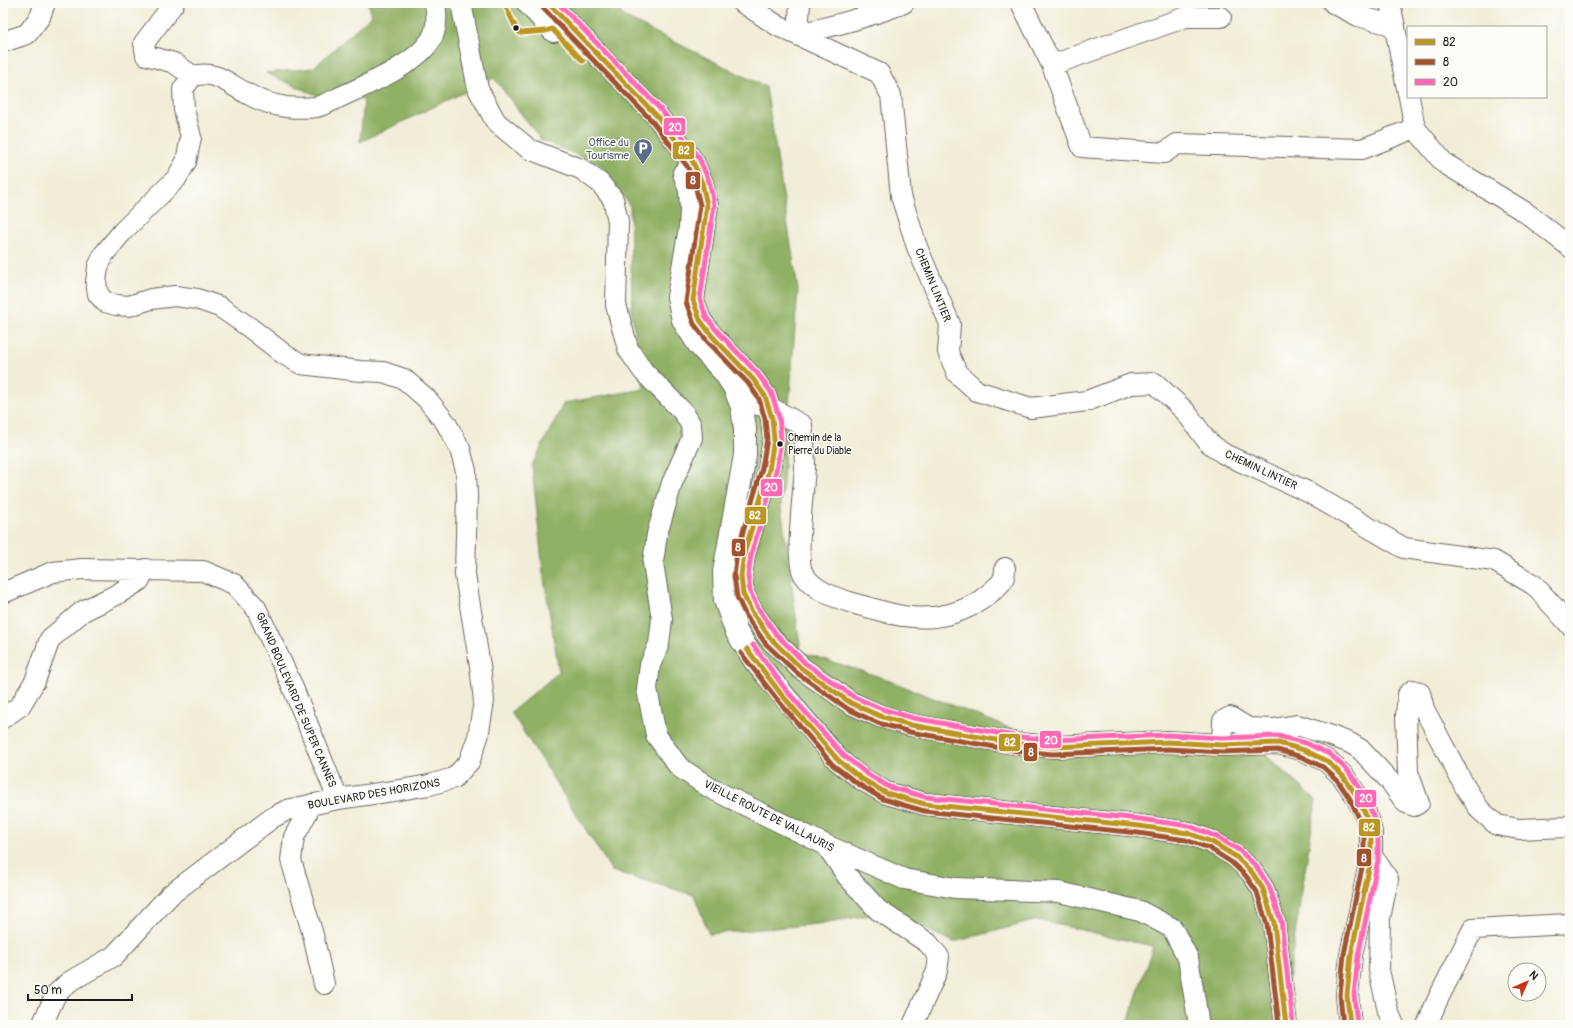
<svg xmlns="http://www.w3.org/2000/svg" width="1573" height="1028" font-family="Pangolin,sans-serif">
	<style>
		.forest { fill: #90b063; stroke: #566640 }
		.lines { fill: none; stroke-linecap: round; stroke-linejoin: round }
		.minor-casing { stroke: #67655e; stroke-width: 22 }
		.major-casing { stroke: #67655e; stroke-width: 24 }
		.minor { stroke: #fff; stroke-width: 20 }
		.major { stroke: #fff; stroke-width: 22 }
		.bus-1-casing { stroke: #fdfcf7; stroke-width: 8 }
		.bus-2-casing { stroke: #fdfcf7; stroke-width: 8 }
		.bus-3-casing { stroke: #fdfcf7; stroke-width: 8 }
		.bus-1 { stroke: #bb9623; stroke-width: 5 }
		.bus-2 { stroke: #a0522d; stroke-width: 5 }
		.bus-3 { stroke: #ff69b4; stroke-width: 5 }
		.bus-dot { fill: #1c1c1c; stroke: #fdfcf7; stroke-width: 1.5 }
		.labels { text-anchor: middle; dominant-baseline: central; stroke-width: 3; stroke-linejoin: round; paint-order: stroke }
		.bus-label { font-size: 10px; fill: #1c1c1c; stroke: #fdfcf7; text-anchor: start }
		.service-label { font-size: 11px; fill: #4e5e75; stroke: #fdfcf7; text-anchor: end }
		.street-label { font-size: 11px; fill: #1c1c1c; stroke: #fdfcf7 }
		.line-badge { stroke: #fdfcf7; stroke-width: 1.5 }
		.badge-label { font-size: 11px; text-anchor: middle; font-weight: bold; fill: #fff }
	</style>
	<rect width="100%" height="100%" fill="#fdfcf7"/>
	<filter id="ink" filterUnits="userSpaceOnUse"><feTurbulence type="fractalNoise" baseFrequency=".025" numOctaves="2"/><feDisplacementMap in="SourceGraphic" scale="8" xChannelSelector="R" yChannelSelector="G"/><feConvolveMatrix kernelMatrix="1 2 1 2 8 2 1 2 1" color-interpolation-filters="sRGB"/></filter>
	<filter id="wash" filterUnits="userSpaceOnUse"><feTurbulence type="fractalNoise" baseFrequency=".012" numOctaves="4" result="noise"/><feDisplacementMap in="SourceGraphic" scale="16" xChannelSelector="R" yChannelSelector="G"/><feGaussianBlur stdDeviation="0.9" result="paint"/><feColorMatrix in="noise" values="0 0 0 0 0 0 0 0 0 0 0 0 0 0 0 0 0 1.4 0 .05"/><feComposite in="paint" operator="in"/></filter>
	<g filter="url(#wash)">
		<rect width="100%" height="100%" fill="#f1edd8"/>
		<!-- forest -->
		<path class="forest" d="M368,3H614L624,17L766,87L798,290L781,506L801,652L877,676L1043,741L1260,750L1316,800L1281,1025H1127L1153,946L1037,920L954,942L887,912L817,924L709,934L694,895L612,871L511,712L559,672L543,572L532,465L564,403L644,389L632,315L630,206L601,165L541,140L494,78L360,142L364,100L316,95L266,73L313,68L372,15Z"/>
	</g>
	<g filter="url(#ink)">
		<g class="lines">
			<!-- minor casing -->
			<g class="minor-casing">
				<path id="minor" d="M174,3L144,43L146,55L174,63L193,76
					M461,3L478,89L496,122L529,149L581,169L600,183L613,199L618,221L616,305L628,349L643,371L684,413L691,425L692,438L672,483L657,534L653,563L662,619L659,644L650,665L647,689L656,735L679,767L710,788L826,845L904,879L955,888L1059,892L1140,911L1172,928L1188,958L1199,1025
					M743,3L778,26L879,73L891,95L901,196L917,247L950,324L948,352L957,373L977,391L1031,408L1087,401L1131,384L1155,383L1185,411L1208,442L1224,454L1308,492L1404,548L1494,561L1534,585L1570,625
					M1021,3L1052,65L1082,147L1164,153L1177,144L1362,149L1415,128
					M1333,3L1358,16L1395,26
					M1390,3L1408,93
					M798,34C834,26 869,17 904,3
					M798,34L800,3
					M3,42L27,34L40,17L45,3
					M1052,65L1186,17H1221
					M1409,97L1415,128L1444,163L1525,212L1570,247
					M735,389L749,400L758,405L768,406L802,425C804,439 805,453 805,467C804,488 794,561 804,575C816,593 840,599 859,605C873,608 888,614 903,616C934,621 966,614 990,593C1000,584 1005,582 1005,568
					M3,593L53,572L82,569L203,571L234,584L256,608L291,683L338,799
					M3,718L20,706L35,681L50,639L83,611L116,595L139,581L146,569
					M1222,745L1223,721L1230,717L1248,728L1273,729L1297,725L1326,734L1350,743L1360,749L1390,781L1406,803L1414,806L1419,803L1408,772L1406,715L1408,694L1413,690L1420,693L1424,709L1465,787L1480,810L1497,825L1519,829L1566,827L1570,825
					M312,804L294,837L291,860L313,935L324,984
					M826,845L847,876L878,910L928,943L939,957L937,971L913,1025
					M1371,859L1376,861L1388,879L1380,918L1379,970L1388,1011L1394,1025
					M42,1025L56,994L69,982L114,956L170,895L272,818L287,810L338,799L400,790L429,785L454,778L469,762L478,737L484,701L480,666L465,575L467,495L466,471L460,449L446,423L427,399L404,379L383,372L360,371L301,364L285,355L249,327L220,307L197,299L175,296L151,299L129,306L116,305L105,302L98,294L96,282L98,267L104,254L123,231L176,179L186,162L191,137L184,110L183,89L193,76C216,70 227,83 246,93C258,100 272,105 286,107C295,108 307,108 316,107C323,106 331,101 338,98C365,85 414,66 430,41C438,30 437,15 435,3
					M1427,1025L1436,1003L1473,929L1570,924"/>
			</g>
			<!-- major casing -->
			<g class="major-casing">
				<path id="major" d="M528,3L554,31
					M548,3L657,116L693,162L702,183L707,205L693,300L700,320L712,336L753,379L765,396L772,418L774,439L769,470L744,554L741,576L743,594L752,612L771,639L801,668L851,703L880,716L911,725L1019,744L1054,747L1168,742L1222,745L1278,743L1304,750L1327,761L1343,776L1356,795L1365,813L1371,832V859L1351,955L1347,995L1350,1025
					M684,173L690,190L691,210L690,228L678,297L683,320L699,345L725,373L735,389L742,407L745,429V455L724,572L725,600L736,631L754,660L838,760L862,779L886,793L925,804L1139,826L1188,833L1212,842L1235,856L1251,871L1263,889L1274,923L1286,1025"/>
			</g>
			<!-- minor -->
			<use href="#minor" class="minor"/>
			<!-- major -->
			<use href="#major" class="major"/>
			<!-- bus-1 casing -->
			<g class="bus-1-casing">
				<path id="bus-1" d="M504,3L516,28L520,33L546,31L552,29L583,61
					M548,3L657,116L693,162L702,183L707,205L693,300L700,320L712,336L753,379L765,396L772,418L774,439L769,470L744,554L741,576L743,594L752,612L771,639L801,668L851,703L880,716L911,725L1019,744L1054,747L1168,742L1222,745L1278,743L1304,750L1327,761L1343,776L1356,795L1365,813L1371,832V859L1351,955L1347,995L1350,1025
					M747,649L781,694L838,760L862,779L886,793L925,804L1139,826L1188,833L1212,842L1235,856L1251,871L1263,889L1274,923L1286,1025"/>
			</g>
			<!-- bus-2 casing -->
			<g class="bus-2-casing">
				<path id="bus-2" d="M543,8L652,121L687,166L695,185L700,205L686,302L694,324L707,341L748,383L759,399L765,419L767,439L762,468L737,552L734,576L737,597L746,616L766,644L797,673L848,709L878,723L910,732L1018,751L1053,754L1168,749L1222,752L1277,750L1302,757L1323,767L1338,781L1350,799L1358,816L1364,833V858L1344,954L1340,995L1343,1025
					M741,653L776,698L833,765L858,784L883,799L924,811L1138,833L1186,840L1209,848L1231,862L1246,876L1257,892L1267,925L1279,1025"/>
			</g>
			<!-- bus-3 casing -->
			<g class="bus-3-casing">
				<path id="bus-3" d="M558,3L663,112L699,158L709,181L714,205L700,299L706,317L717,331L758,374L771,392L779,417L781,440L776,471L751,555L748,576L750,592L758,608L776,634L805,663L854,697L882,709L913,718L1020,737L1054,740L1168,735L1222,738L1278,736L1306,743L1331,755L1348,771L1362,791L1371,810L1378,831V860L1358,956L1354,995L1357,1024
					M753,645L786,690L843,755L866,773L889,787L926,797L1140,819L1189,826L1215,836L1239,850L1256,866L1269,886L1281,921L1293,1024"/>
			</g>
			<!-- bus-1 -->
			<use href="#bus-1" class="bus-1"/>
			<!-- bus-2 -->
			<use href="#bus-2" class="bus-2"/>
			<!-- bus-3 -->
			<use href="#bus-3" class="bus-3"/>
		</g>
	</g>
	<!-- icons -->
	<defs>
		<g id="parking-pin" transform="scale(1)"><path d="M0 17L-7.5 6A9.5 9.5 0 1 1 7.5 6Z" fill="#5c6f8a" stroke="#fdfcf7"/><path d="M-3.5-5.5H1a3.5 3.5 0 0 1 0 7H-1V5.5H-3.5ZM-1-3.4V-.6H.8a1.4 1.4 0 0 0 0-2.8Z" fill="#fff"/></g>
	</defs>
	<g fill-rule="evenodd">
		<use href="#parking-pin" x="643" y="148"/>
	</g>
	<!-- markers -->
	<g class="bus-dot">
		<circle cx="516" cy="28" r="3.5"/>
		<circle cx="780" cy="444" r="3.5"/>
	</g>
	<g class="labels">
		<!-- bus labels -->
		<g class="bus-label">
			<text x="788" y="438">Chemin de la<tspan x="788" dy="13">Pierre du Diable</tspan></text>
		</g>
		<!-- service labels -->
		<g class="service-label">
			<text x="629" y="142">Office du<tspan x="629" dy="13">Tourisme</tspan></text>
		</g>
		<!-- street labels -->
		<g class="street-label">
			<text transform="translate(933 285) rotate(68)">CHEMIN LINTIER</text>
			<text transform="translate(1261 470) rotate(25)">CHEMIN LINTIER</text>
			<text transform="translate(296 700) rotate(67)">GRAND BOULEVARD DE SUPER CANNES</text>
			<text transform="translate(374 794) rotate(-10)">BOULEVARD DES HORIZONS</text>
			<text transform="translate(769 816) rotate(27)">VIEILLE ROUTE DE VALLAURIS</text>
		</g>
	</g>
	<g class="line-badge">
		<rect x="663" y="117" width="23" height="19" rx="4" fill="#ff69b4"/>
		<rect x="672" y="141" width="23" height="19" rx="4" fill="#bb9623"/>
		<rect x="685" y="171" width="16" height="19" rx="4" fill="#a0522d"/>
		<rect x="760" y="478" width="23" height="19" rx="4" fill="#ff69b4"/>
		<rect x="744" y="506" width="23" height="19" rx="4" fill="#bb9623"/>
		<rect x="731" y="538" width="15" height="19" rx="4" fill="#a0522d"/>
		<rect x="1039" y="730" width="23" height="19" rx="4" fill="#ff69b4"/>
		<rect x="998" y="733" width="23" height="19" rx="4" fill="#bb9623"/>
		<rect x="1023" y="742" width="15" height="20" rx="4" fill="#a0522d"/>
		<rect x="1354" y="789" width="23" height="19" rx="4" fill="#ff69b4"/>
		<rect x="1358" y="818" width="23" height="19" rx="4" fill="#bb9623"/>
		<rect x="1356" y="848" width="16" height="19" rx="4" fill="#a0522d"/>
	</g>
	<g class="badge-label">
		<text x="675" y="131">20</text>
		<text x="684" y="154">82</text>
		<text x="693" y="184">8</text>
		<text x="771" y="491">20</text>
		<text x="755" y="519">82</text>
		<text x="738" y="551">8</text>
		<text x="1051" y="744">20</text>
		<text x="1010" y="746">82</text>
		<text x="1031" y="756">8</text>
		<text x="1366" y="802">20</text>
		<text x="1369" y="831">82</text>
		<text x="1364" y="862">8</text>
	</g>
	<!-- margin -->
	<rect width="1573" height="1028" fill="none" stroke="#fdfcf7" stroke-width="16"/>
	<!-- legend -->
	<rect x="1407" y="26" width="140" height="72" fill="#fdfcf7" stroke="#a3a29f"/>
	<rect x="1415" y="39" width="20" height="6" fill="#bb9623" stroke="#a3a29f"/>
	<text x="1443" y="46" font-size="12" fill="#1c1c1c">82</text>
	<rect x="1415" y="59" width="20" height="6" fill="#a0522d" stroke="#a3a29f"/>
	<text x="1443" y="66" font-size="12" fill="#1c1c1c">8</text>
	<rect x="1415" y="79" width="20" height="6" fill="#ff69b4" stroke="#a3a29f"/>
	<text x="1443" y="86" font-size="12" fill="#1c1c1c">20</text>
	<!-- north arrow -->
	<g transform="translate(1527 982) rotate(45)"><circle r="19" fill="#fdfcf7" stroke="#a3a29f"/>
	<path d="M0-3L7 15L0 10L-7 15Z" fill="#c8321e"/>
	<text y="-6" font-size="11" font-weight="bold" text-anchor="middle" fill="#1c1c1c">N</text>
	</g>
	<!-- scale -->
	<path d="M28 994v6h104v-6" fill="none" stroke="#1c1c1c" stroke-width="2"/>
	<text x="34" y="994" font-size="12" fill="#1c1c1c" stroke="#fdfcf7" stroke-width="3" paint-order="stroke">50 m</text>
</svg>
